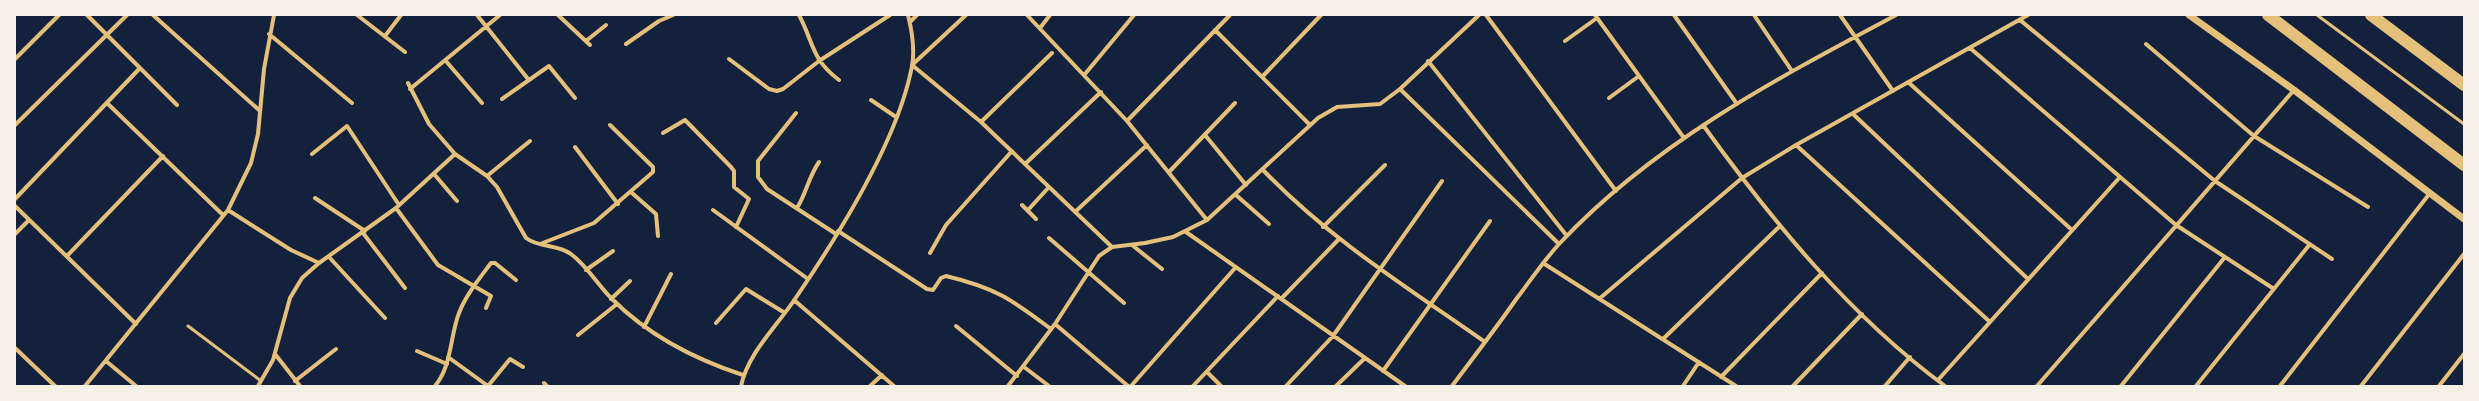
<svg xmlns="http://www.w3.org/2000/svg" width="2479" height="401" font-family="Manrope,sans-serif">
	<style>
		.lines { fill: none; stroke-linecap: round; stroke-linejoin: round }
		.service { stroke: #e5c07b; stroke-width: 3 }
		.minor { stroke: #e5c07b; stroke-width: 4 }
		.tertiary { stroke: #e5c07b; stroke-width: 7 }
		.motorway { stroke: #e5c07b; stroke-width: 12 }
	</style>
	<rect width="100%" height="100%" fill="#14213d"/>
	<g class="lines">
		<!-- service -->
		<path class="service" d="M2317,15L2464,124
			M188,326L261,381"/>
		<!-- minor -->
		<path class="minor" d="M87,15L177,105
			M153,15L259,110
			M357,15L405,52
			M477,15L528,79
			M558,15L590,45
			M799,15C814,43 811,59 839,80
			M966,15L912,65L981,122L1112,247
			M1027,15L1127,121L1207,220
			M1486,15L1616,191
			M1595,15L1684,138
			M1674,15L1737,104
			M1754,15L1792,71
			M1840,15L1893,91
			M2020,20L2215,181L2332,259
			M910,22L917,15
			M1040,28L1050,15
			M1215,30L1310,125
			M269,34L352,103
			M385,36L401,15
			M586,41L606,25
			M1565,41L1597,18
			M626,44L659,21L673,15
			M2146,44L2254,136L2368,207
			M1970,48L2176,225L2274,289
			M15,59L59,15
			M729,59L769,89L777,91L783,89L819,61L890,15
			M445,60L482,103
			M1428,61L1567,236
			M1085,74L1134,15
			M1262,77L1321,15
			M1908,82L2072,230
			M408,83L429,124L455,154L487,176L497,187L526,238C539,248 557,244 571,254C587,266 598,285 612,299C649,336 694,359 743,375
			M410,89L500,15
			M1400,89L1559,244
			M1609,98L1639,76
			M502,99L549,66L575,98
			M871,100L896,117
			M107,103L223,215
			M796,113L758,161V177L767,189L836,234
			M1853,114L2028,279
			M1127,121L1230,15
			M981,122L1052,53
			M15,125L127,15
			M1703,125C1772,221 1850,316 1945,386
			M663,133L685,120L731,167L734,171V187L749,199L736,227
			M1205,135L1246,185
			M1796,145L1990,322
			M575,147L618,204
			M312,154L347,126L399,205
			M1025,164L1101,92
			M1263,170C1328,238 1408,288 1485,342
			M1169,172L1235,103
			M434,174L457,201
			M487,176L530,141
			M632,193L656,214L658,236
			M1236,195L1269,224
			M315,198L365,231
			M15,199L140,68
			M1022,205L1036,219
			M15,206L136,324
			M396,208L438,265L491,296L486,308
			M797,208C807,192 808,178 819,162
			M228,210L291,250L319,263
			M713,210L808,279
			M1028,210L1049,187
			M1075,212L1147,145
			M1323,227L1385,165
			M838,231L927,289L933,290L941,278L946,276C996,288 1011,299 1051,329
			M1186,232L1405,386
			M363,233L405,288
			M15,234L29,220
			M1049,238L1124,303
			M540,244L594,223L653,172V167L610,125
			M1132,245L1162,269
			M930,253L946,225L1012,151
			M67,256L163,156
			M329,257L385,318
			M1543,263L1736,386
			M586,270L613,251
			M611,299L630,281
			M1281,299L1338,240
			M1599,299L1742,178L1796,145L2028,15
			M794,300L894,386
			M716,323L746,289L785,313
			M1055,324L1128,386
			M956,326L1017,376
			M644,327L671,274
			M578,335L617,304
			M1663,339L1780,226
			M15,348L55,386
			M417,351L447,364
			M275,354L300,386
			M448,357L488,386L510,359L523,367
			M106,361L136,386
			M1024,367L1049,386
			M1383,371L1490,221
			M1207,372L1221,386
			M1721,377L1822,273
			M1938,380L2120,177
			M295,381L336,349
			M544,383L547,386
			M85,386L228,210L251,163L258,134L264,69L274,15
			M258,386L273,360L290,298L302,278L319,263L396,208L455,154
			M435,386C452,366 450,336 459,313C466,295 479,279 491,263H495L516,280
			M741,386C748,353 777,326 795,299C838,236 898,141 912,66C915,50 912,31 908,15
			M870,386L882,375
			M1008,386L1055,324L1099,256L1112,247L1145,243L1173,237L1207,220L1318,118L1337,107L1380,104L1400,89L1479,15
			M1131,386L1236,267
			M1193,386L1278,296
			M1286,386L1333,336L1442,181
			M1336,386L1365,358
			M1452,386C1474,357 1496,328 1517,298C1531,280 1544,260 1560,243C1654,143 1776,79 1896,15
			M1683,386L1699,362
			M1793,386L1862,314
			M1885,386L1910,357
			M2037,386L2294,90
			M2121,386L2225,257
			M2196,386L2310,244
			M2280,386L2430,193
			M2361,386L2464,254
			M2439,386L2464,354"/>
		<!-- tertiary -->
		<path class="tertiary" d="M2189,15L2294,90L2464,219"/>
		<!-- motorway -->
		<path class="motorway" d="M2268,15L2464,165
			M2371,15L2464,85"/>
	</g>
	<!-- border -->
	<rect width="2479" height="401" fill="none" stroke="#f6f1e7" stroke-width="32"/>
</svg>
